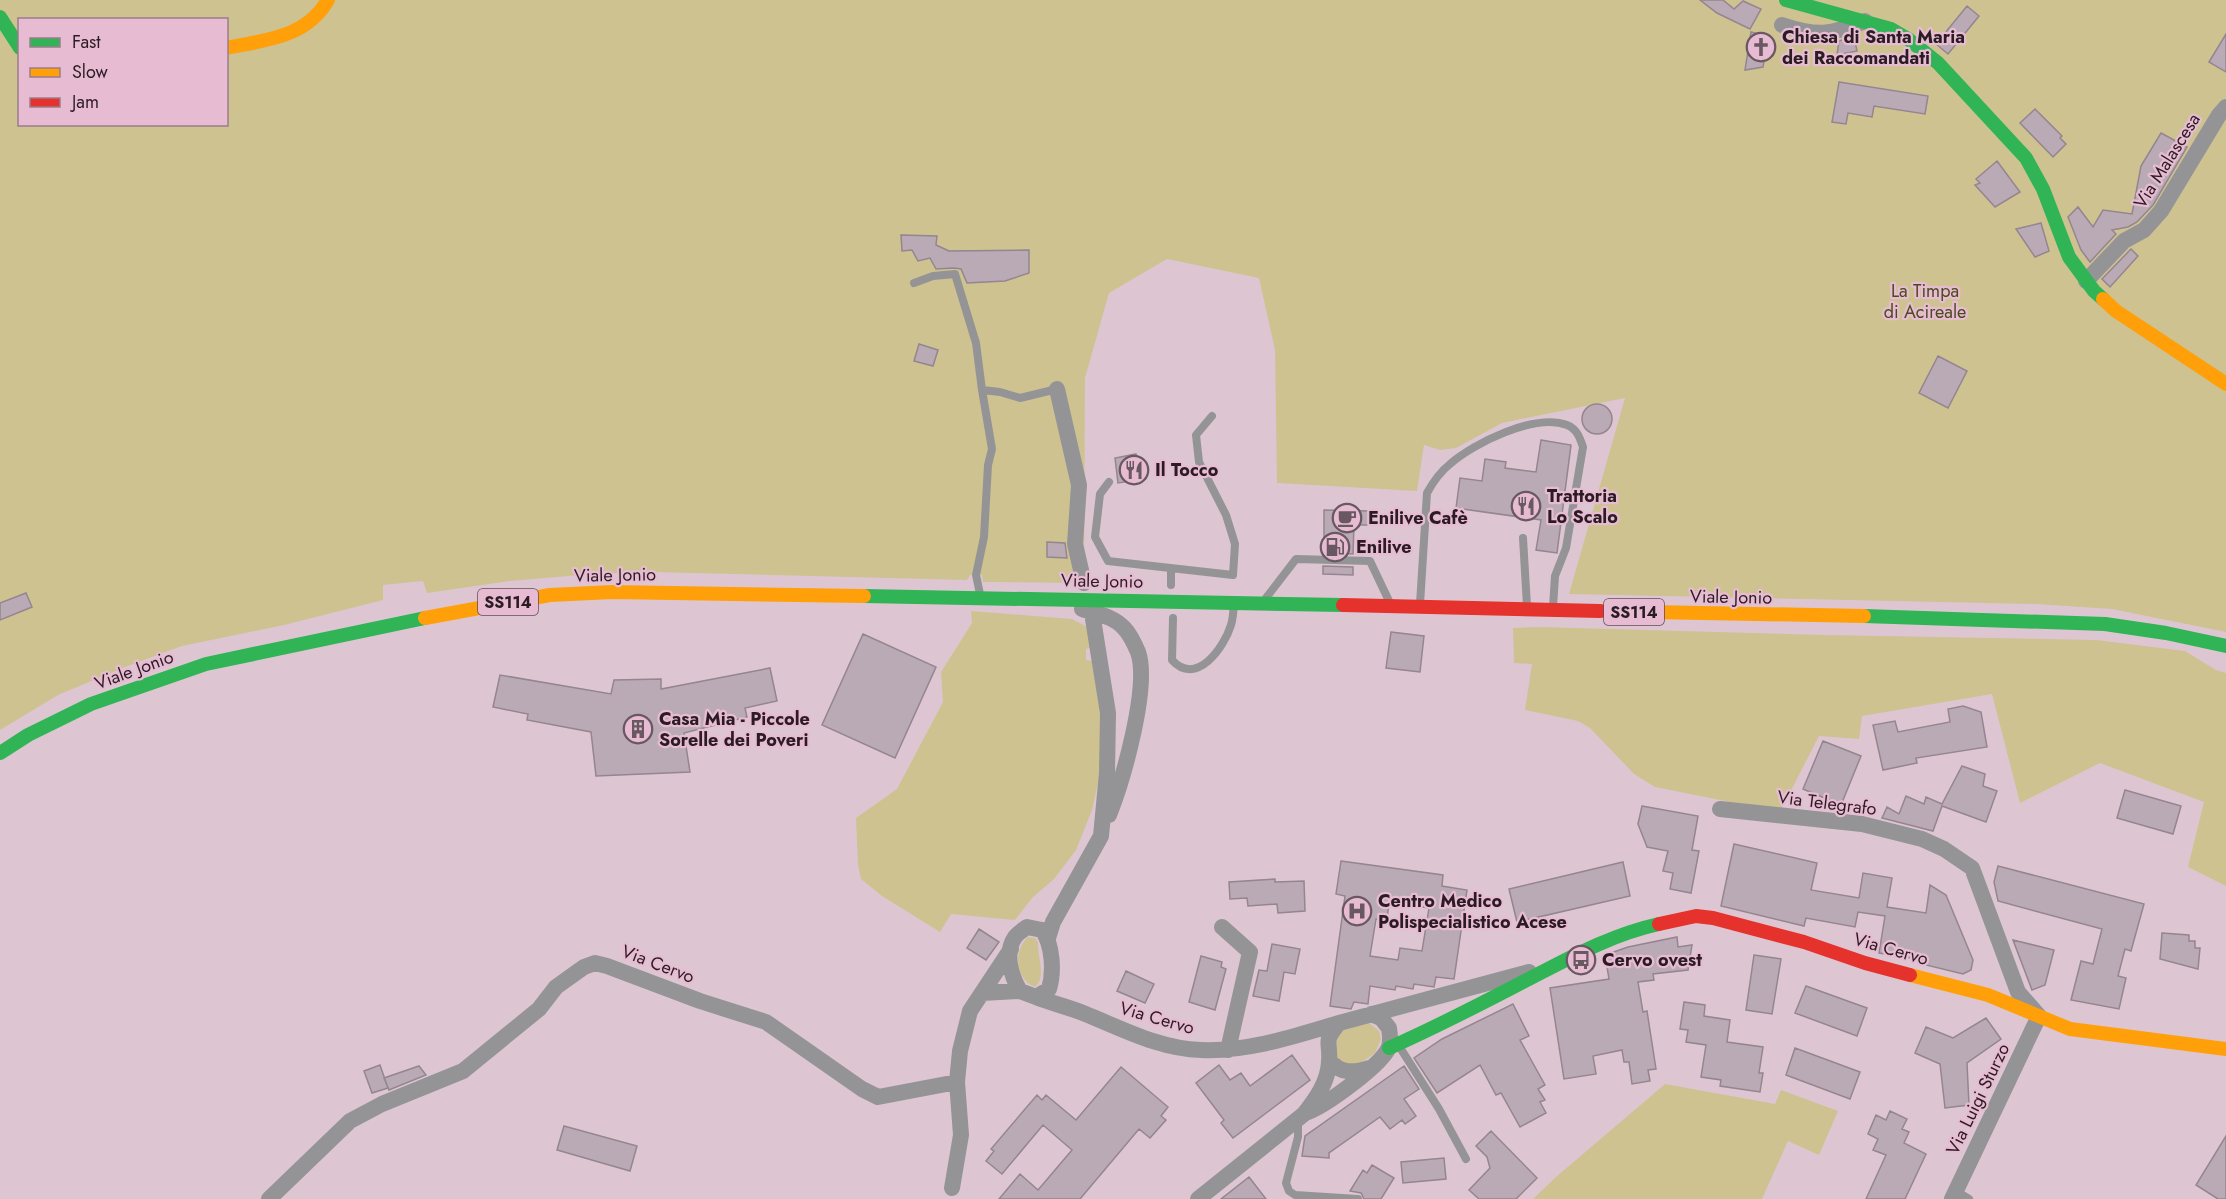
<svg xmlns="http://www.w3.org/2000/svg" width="2226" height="1199" font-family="Jost,sans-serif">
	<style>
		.green { fill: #cec291; fill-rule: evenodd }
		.building { fill: #baaab5; stroke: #94858f; stroke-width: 1.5; fill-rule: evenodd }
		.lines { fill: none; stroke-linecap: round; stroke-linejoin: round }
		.lane { stroke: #949496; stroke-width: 8 }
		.street { stroke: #949496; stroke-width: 16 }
		.fast { stroke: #30b455; stroke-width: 14 }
		.slow { stroke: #ff9f0a; stroke-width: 14 }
		.jam { stroke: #e5322d; stroke-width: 14 }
		.labels { text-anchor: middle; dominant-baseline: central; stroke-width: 4.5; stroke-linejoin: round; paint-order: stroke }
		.shield { fill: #e7bcd2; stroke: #634c58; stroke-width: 1.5 }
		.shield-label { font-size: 16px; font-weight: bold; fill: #2b1c24 }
		.poi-label { font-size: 18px; font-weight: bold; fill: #2b1c24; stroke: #e7bcd2; text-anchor: start }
		.street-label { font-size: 18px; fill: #2b1c24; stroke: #e7bcd2 }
		.park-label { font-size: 18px; fill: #4c4a1f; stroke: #e7bcd2 }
	</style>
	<rect width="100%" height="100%" fill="#ddc6d2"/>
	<!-- green -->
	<path class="green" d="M0,0H2226V632L2112,609L2036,604L1569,594L1625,398L1502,423L1456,448L1440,450L1424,445L1417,491L1277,483L1275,350L1259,278L1167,259L1109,293L1085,378L1084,583L983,582L982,575H970L967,580L651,572L592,574L510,581L427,593L423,581L383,585V600L284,625L182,646L125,667L58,695L0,730ZM20,20H226V124H20Z
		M971,611L1072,619L1089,628L1094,647L1086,649V660L1098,662L1102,740L1099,779L1092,810L1076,850L1054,879L1032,898L1015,920L951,914L940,932L882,896L861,879L858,865L856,818L897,789L943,702L941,672L972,623Z
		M1539,627L1826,635L2096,640L2185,651L2216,670L2226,673V886L2188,867L2204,802L2100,763L2020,803L1992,694L1862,716L1859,739L1819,736L1780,812L1655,787L1634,774L1590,728L1578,721L1525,710L1532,664L1514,663L1513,628Z
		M1028,937L1035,938L1038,942C1037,956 1047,977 1035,987C1015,980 1013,950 1028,937Z
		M1368,1022L1379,1031L1381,1039L1375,1053L1359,1064L1351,1065L1338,1059C1335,1054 1335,1051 1336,1045C1339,1025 1351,1027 1368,1022Z
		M1665,1084L1775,1104L1781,1090L1838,1111L1819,1155L1788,1141L1762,1199H1533L1556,1177Z"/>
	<!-- building -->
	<path class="building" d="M1700,0H1723L1734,9L1743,1L1761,9L1750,29L1717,13Z
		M1967,6L1979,16L1948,54L1936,44Z
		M1751,32L1768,36L1763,67L1745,70Z
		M2226,34V72L2209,62Z
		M1854,36L1857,51L1837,55L1839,41Z
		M1839,82L1928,96L1925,114L1874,106L1872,117L1848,113L1846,124L1832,122Z
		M2035,109L2062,136L2060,138L2066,144L2053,157L2020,123Z
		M2161,133L2187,147L2153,205L2137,222L2128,227L2112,230L2116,234L2090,262L2081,250L2068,217L2078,207L2093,227L2103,210L2132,214L2141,166Z
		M1997,161L2020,192L1995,207L1975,185L1980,183L1976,179Z
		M2041,223L2049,251L2035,257L2016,229Z
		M901,235L937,236L936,245L949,251L1029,250V273L1005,281L967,283L961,269L954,268L936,269L930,258L918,261L912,250L902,251Z
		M2131,249L2138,256L2110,287L2102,279Z
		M919,344L938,350L933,366L914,361Z
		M1938,356L1967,371L1948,408L1919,393Z
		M1582 419a15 15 0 1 1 30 0a15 15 0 1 1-30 0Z
		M1541,440L1571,445L1557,553L1536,550L1541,520L1456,508L1460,478L1482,481L1485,459L1506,462L1505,468L1536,472Z
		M1136,454L1138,466L1142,465L1145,479L1118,483L1115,458Z
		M1324,510L1369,511V525H1354L1353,554L1324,553Z
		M1047,542L1065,543L1067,558L1047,557Z
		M1323,566L1353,567V575L1323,574Z
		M26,593L32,607L0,620V603Z
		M1391,632L1424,636L1420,672L1386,668Z
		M863,634L936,667L895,758L822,725Z
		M770,668L777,701L745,708L747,717L684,733L690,772L596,776L591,732L527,720L528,714L493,707L500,675L611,694L614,680L661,679V689Z
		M1963,706L1981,712L1987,747L1916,758L1917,763L1883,770L1873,725L1895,721L1898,732L1950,722L1948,709Z
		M1823,741L1861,756L1841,805L1803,789Z
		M1962,766L1985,774L1983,786L1997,791L1986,822L1942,806L1933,831L1882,818L1887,807L1899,814L1906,796L1924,804L1926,797L1942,804Z
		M2125,790L2181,806L2173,834L2117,818Z
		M1642,806L1698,816L1692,850L1699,851L1691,893L1670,889L1673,873L1663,871L1668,851L1647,847L1638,824Z
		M1734,844L1817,863L1811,890L1859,898L1863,873L1892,878L1887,907L1926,913L1930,885L1946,895L1973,960L1971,970L1963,974L1918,963L1919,959L1879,953L1885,916L1858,912L1855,927L1806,918L1804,926L1721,906Z
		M1341,861L1443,875L1442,886L1467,890L1454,979L1436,977L1434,987L1414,984L1413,989L1396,986L1395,990L1370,986L1368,1004L1354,1002L1351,1009L1330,1006L1345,896L1336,894ZM1389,902L1429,908L1422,951L1400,948L1398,960L1370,956L1376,919L1387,921Z
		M1623,862L1630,896L1517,922L1509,889Z
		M1998,866L2144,904L2131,951L2125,949L2118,976L2126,978L2119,1009L2071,1000L2081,961L2093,964L2102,929L1998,901L1994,882Z
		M1275,879V882L1304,881L1305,911L1278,913L1277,904L1248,906L1247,898L1230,899L1229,882Z
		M979,929L999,942L986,960L967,948Z
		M2162,933L2189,935V941H2195V948H2200L2198,969L2160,959Z
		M1677,937L1678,947L1692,945L1688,970L1653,974L1654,980L1638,982L1643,1012L1647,1011L1656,1069L1648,1070L1650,1081L1632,1084L1629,1062H1624L1622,1050L1593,1056L1596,1074L1564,1079L1550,988L1609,979L1605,955L1628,947Z
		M2013,940L2054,950L2045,985L2032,990Z
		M1272,944L1300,949L1295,974L1284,972L1279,1001L1253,996L1259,970L1267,971Z
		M1754,955L1781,959L1772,1014L1746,1010Z
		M1201,956L1222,962L1221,967L1226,969L1215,1010L1189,1002Z
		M1126,971L1154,984L1145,1003L1117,991Z
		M1806,986L1867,1008L1857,1036L1795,1013Z
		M1684,1002L1705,1005L1704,1016L1730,1020L1727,1042L1763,1047L1759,1073H1763L1760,1092L1720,1086L1721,1080L1701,1077L1706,1045L1686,1042L1688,1030L1680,1029Z
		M1513,1004L1529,1036L1520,1040L1545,1085L1538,1089L1545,1100L1540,1102L1546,1113L1520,1127L1501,1093L1496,1095L1480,1065L1437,1093L1414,1058L1442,1039Z
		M1986,1018L2001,1039L1967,1063L1969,1105L1945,1108L1940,1064L1915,1053L1926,1027L1953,1038Z
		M1795,1048L1860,1072L1850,1099L1786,1075Z
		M1292,1055L1310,1080L1233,1138L1221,1123L1224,1120L1196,1083L1219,1065L1230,1080L1241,1073L1250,1086Z
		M380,1065L388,1088L372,1093L364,1071Z
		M419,1066L426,1075L389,1090L384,1078Z
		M1404,1066L1419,1089L1404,1099L1416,1116L1405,1124L1402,1120L1390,1129L1380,1117L1329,1153V1158L1302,1156L1305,1136Z
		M1121,1067L1168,1107L1161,1116L1166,1120L1150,1138L1139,1129L1080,1199H999L1020,1174L1038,1190L1072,1150L1043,1125L1002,1174L986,1161L994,1151L991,1149L1037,1095L1042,1100L1046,1095L1076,1120Z
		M1890,1111L1907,1119L1902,1129L1909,1132L1904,1143L1926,1154L1905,1199H1866L1886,1155L1873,1150L1878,1139L1868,1134L1876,1115L1886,1120Z
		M564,1126L637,1146L630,1171L557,1150Z
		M1491,1131L1537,1178L1516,1199H1479L1469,1190L1490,1168L1487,1157L1476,1146Z
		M2226,1136V1199H2218L2196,1185Z
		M1444,1158L1446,1179L1403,1183L1401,1162Z
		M1372,1165L1394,1178L1381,1199H1364L1361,1193L1350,1191L1363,1170L1367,1173Z
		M1249,1177L1266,1199H1221Z"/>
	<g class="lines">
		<!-- lane -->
		<path class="lane" d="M914,283L933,276L955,274L976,343L982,390L992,449L988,465L984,537L976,575L980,594
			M982,390L1000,392L1020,398L1057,389
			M1109,482L1100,494L1095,537L1108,561L1233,575L1235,544L1226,515L1199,462L1196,435L1212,416
			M1523,538L1527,606
			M1171,568V585
			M1266,598L1296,559L1370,561L1390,603
			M1420,604L1427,493C1433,482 1440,472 1450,464C1474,443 1535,413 1567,425C1577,429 1580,438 1583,447L1566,548L1555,576L1553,607
			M1173,618L1172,660C1196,687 1224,648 1231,625C1233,619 1233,612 1234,606
			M1399,1046L1439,1109L1466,1159
			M1298,1120V1137L1286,1183L1289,1191L1295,1195L1358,1199
			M1956,1191L1969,1199"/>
		<!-- street -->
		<path class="street" d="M1782,25C1818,37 1830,35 1865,21
			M2086,281L2124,241L2144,230L2161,211L2219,115L2226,107
			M1057,389L1079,485L1075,544L1084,583
			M1082,609C1097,614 1113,616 1124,628C1129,633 1135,645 1138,652C1150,686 1123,780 1109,815
			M1720,809L1862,824L1922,839L1944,849L1972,868L2018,992L2039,1016L1952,1199
			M1222,927L1250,952L1228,1050
			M1048,938L1053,922L1101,836L1107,773L1108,713L1093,619
			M982,993L1020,991L1036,997L1049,989C1054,972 1053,945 1042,930L1027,927C1023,930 1018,933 1015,937C1004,953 1011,976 1020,991
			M1036,997C1051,1003 1068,1007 1083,1013C1121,1028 1159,1049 1201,1050C1248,1052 1295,1036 1339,1023
			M1329,1060C1340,1074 1354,1073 1369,1068
			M1308,1112C1326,1105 1382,1065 1389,1047C1391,1041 1390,1034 1389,1028L1381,1018L1371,1014
			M952,1188L961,1135L957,1082
			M269,1199L350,1121L382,1104L463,1071L539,1009L556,987L584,967L595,963L607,966L700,1001L766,1022L862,1089L878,1097L957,1082L960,1051L970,1011L1011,949
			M1198,1199L1304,1114C1316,1099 1328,1082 1329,1062C1331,1041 1322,1043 1339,1023L1529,972"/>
		<!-- fast -->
		<path class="fast" d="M1786,0L1891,29L1908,39L1938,63L2026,158L2043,189L2069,257L2094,291L2103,299
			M0,17L20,48
			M864,596L1343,605
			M1864,616L2105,624L2166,633L2226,646
			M0,753L28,735L91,704L206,664L425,618
			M1389,1048C1434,1028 1477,1006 1521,983C1566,960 1609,935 1659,924"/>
		<!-- slow -->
		<path class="slow" d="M226,48C265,40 306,38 328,0
			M2103,299L2116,311L2226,384
			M1600,611L1864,616
			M425,618L550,595L612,592L864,596
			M1910,975L1988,995L2070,1029L2226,1049"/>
		<!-- jam -->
		<path class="jam" d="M1343,605L1600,611
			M1659,924L1696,916L1713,918L1804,942L1865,963L1910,975"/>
	</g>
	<!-- icons -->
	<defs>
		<g id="church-ring" transform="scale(1.5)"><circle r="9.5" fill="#e7bcd2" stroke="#695861" stroke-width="1.5"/><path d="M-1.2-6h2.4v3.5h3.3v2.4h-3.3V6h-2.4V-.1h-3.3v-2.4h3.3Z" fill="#695861"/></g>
		<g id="restaurant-ring" transform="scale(1.5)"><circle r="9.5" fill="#e7bcd2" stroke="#695861" stroke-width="1.5"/><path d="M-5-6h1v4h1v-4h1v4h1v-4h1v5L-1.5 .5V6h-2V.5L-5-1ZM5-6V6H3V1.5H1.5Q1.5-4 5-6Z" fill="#695861"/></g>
		<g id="cafe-ring" transform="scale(1.5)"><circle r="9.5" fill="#e7bcd2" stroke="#695861" stroke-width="1.5"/><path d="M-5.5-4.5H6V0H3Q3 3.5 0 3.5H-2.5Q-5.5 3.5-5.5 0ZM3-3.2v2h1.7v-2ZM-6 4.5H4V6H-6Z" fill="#695861"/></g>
		<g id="fuel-ring" transform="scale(1.5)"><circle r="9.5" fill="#e7bcd2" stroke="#695861" stroke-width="1.5"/><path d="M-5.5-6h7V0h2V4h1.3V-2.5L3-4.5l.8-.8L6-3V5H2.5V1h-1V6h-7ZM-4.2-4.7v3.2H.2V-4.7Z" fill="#695861"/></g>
		<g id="building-ring" transform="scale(1.5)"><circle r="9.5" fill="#e7bcd2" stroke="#695861" stroke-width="1.5"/><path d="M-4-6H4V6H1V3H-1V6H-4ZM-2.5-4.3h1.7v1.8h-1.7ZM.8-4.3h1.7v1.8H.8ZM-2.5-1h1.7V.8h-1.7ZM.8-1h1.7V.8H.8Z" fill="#695861"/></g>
		<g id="hospital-ring" transform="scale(1.5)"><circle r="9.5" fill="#e7bcd2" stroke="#695861" stroke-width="1.5"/><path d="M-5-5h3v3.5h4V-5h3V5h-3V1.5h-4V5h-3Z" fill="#695861"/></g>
		<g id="bus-ring" transform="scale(1.5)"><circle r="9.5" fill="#e7bcd2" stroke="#695861" stroke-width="1.5"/><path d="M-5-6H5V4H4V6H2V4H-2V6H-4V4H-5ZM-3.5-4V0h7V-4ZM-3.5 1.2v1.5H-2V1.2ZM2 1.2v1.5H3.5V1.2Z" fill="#695861"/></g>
	</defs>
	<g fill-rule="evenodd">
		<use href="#church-ring" x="1761" y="47"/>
		<use href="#restaurant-ring" x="1134" y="470"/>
		<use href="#restaurant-ring" x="1526" y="506"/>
		<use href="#cafe-ring" x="1347" y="518"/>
		<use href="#fuel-ring" x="1335" y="547"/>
		<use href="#building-ring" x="638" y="729"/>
		<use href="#hospital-ring" x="1357" y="911"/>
		<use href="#bus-ring" x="1581" y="960"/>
	</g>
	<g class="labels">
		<!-- shield labels -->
		<g class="shield">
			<rect x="478" y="589" width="60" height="26" rx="4.5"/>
			<rect x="1604" y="599" width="60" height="26" rx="4.5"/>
		</g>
		<g class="shield-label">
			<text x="508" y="602">SS114</text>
			<text x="1634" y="612">SS114</text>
		</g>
		<!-- poi labels -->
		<g class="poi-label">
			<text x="1782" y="37">Chiesa di Santa Maria<tspan x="1782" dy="21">dei Raccomandati</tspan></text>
			<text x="1155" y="470">Il Tocco</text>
			<text x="1547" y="496">Trattoria<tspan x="1547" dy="21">Lo Scalo</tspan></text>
			<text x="1368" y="518">Enilive Cafè</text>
			<text x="1356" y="547">Enilive</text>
			<text x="659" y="719">Casa Mia - Piccole<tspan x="659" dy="21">Sorelle dei Poveri</tspan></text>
			<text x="1378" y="901">Centro Medico<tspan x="1378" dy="21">Polispecialistico Acese</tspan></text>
			<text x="1602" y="960">Cervo ovest</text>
		</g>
		<!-- street labels -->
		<g class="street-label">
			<text transform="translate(2167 161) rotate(-58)">Via Malascesa</text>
			<text transform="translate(615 575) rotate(-1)">Viale Jonio</text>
			<text transform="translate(1102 581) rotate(1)">Viale Jonio</text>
			<text transform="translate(1731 597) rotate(1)">Viale Jonio</text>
			<text transform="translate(134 670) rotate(-20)">Viale Jonio</text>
			<text transform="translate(1827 803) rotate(7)">Via Telegrafo</text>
			<text transform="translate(1891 949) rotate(16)">Via Cervo</text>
			<text transform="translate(658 964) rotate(21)">Via Cervo</text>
			<text transform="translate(1157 1018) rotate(16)">Via Cervo</text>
			<text transform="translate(1978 1099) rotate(-64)">Via Luigi Sturzo</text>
		</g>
		<!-- park labels -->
		<g class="park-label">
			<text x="1925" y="291">La Timpa<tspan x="1925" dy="21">di Acireale</tspan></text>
		</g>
	</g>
	<!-- legend -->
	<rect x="18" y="18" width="210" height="108" fill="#e7bcd2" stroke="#9c7c8c" stroke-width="1.5"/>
	<rect x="30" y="38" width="30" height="9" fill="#30b455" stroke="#9c7c8c" stroke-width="1.5"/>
	<text x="72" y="48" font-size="18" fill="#2b1c24">Fast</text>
	<rect x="30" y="68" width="30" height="9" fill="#ff9f0a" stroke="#9c7c8c" stroke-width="1.5"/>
	<text x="72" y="78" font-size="18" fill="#2b1c24">Slow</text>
	<rect x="30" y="98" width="30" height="9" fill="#e5322d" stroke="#9c7c8c" stroke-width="1.5"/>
	<text x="72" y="108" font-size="18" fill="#2b1c24">Jam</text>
</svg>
